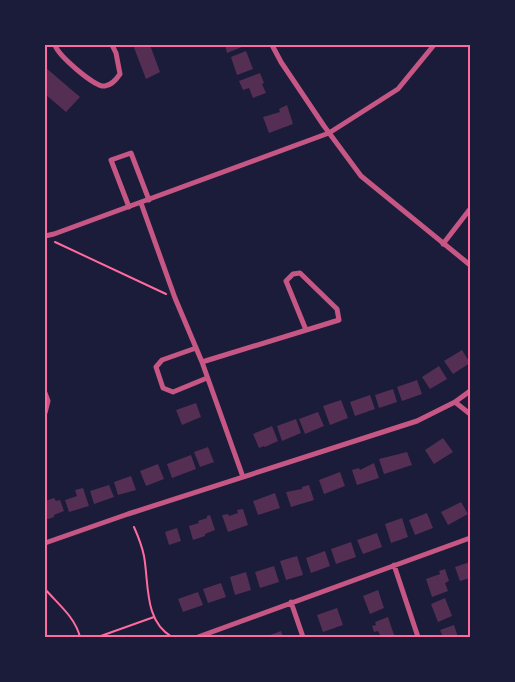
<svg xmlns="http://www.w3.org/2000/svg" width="515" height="682" font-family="'Crimson Pro',serif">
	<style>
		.building { fill: #542f53 }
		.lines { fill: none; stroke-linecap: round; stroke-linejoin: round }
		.path { stroke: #ff6b9d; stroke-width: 2 }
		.minor { stroke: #c65784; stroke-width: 5 }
		.neatline { fill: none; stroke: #ff6b9d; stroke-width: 2 }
	</style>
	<rect width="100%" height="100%" fill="#1b1b3a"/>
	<!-- building -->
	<path class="building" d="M133,45H150L160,72L146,79Z
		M225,45H242V47L227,53Z
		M246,51L253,69L237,75L231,57Z
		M45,67L80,97L66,112L45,94Z
		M260,73L264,83L262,84L266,93L253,98L249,88L243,90L239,81Z
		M287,105L293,124L269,133L263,117L280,112L279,109Z
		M462,350L470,363L453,374L444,361Z
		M439,366L447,379L430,389L422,377Z
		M417,380L422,394L402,401L397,387Z
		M393,389L397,402L379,408L375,395Z
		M370,395L375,409L355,416L350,402Z
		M341,400L348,418L330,425L323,406Z
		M196,403L201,417L182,425L176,410Z
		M318,412L324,426L305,434L299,419Z
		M296,419L301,433L282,441L277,426Z
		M272,426L278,441L265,447L264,446L259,448L253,434Z
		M443,438L453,452L434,464L425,450Z
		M208,447L214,462L200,467L194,452Z
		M407,452L412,465L384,474L379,459Z
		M191,455L196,469L172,478L167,464Z
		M374,463L379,478L357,485L352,470L359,468L360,470Z
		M158,464L164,479L146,486L140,471Z
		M340,472L345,486L324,494L319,480Z
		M131,476L136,490L118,495L114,482Z
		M109,485L114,497L94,504L90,491Z
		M309,485L314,500L291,507L286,492L302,489V487Z
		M83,488L89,506L69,512L65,500L77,496L75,490Z
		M275,493L280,508L258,515L253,501Z
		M54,498L56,501L60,500L64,511L54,515V517L45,520V501Z
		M461,502L468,514L448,525L441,512Z
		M243,509L248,525L228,532L222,515L228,514L229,516L238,513L237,510Z
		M427,513L433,528L415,535L409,520Z
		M210,515L215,530L205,534V536L193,540L189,526L199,523L198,521L207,518V516Z
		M402,518L408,537L391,543L385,524Z
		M177,528L181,541L169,545L165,532Z
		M377,533L382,547L363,554L357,540Z
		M351,542L356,557L336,564L331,549Z
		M325,551L330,566L311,573L306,558Z
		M297,556L303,575L286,580L280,561Z
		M470,562V578L460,581L455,567Z
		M274,566L279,582L260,588L255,572Z
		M445,569L449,581L445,583L448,591L432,597L426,579L440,574L439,571Z
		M246,572L251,590L235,595L230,577Z
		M221,583L226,597L208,603L203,589Z
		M378,590L384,608L370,614L363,596Z
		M198,592L203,605L183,612L178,599Z
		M445,598L452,616L438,622L431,604Z
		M337,608L343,625L323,632L317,615Z
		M388,617L392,629L395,637H381L378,631L374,632L372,626L376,625L375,622Z
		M454,625L458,637H443L440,630Z
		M281,631L283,637H265Z"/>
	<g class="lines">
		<!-- path -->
		<path class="path" d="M55,242L166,294
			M134,527C138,536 142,546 144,556C149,584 144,621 172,637
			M45,589C58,604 75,617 80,637
			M98,637L154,617"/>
		<!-- minor -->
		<path class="minor" d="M55,45C58,55 95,88 105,86C112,85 116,80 120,74L116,53L112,45
			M272,45L281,62L324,126L361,176L470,265
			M141,203L175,298L202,362L243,477
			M129,207L111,160L131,153L149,200
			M45,236L54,234L329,133L398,89L434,45
			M443,244L470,209
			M196,348L162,360L156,367L163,388L173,392L207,378
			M202,362L339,320L337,309L300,273L293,274L286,281L306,330
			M45,393L48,401L45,413
			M455,402L470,414
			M45,543L128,514L417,421L455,402L470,391
			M394,565L418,637
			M291,602L303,637
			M198,637L470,538"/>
	</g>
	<!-- border -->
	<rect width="515" height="682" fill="none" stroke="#1b1b3a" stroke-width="92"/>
	<rect x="46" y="46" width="423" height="590" class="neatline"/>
</svg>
